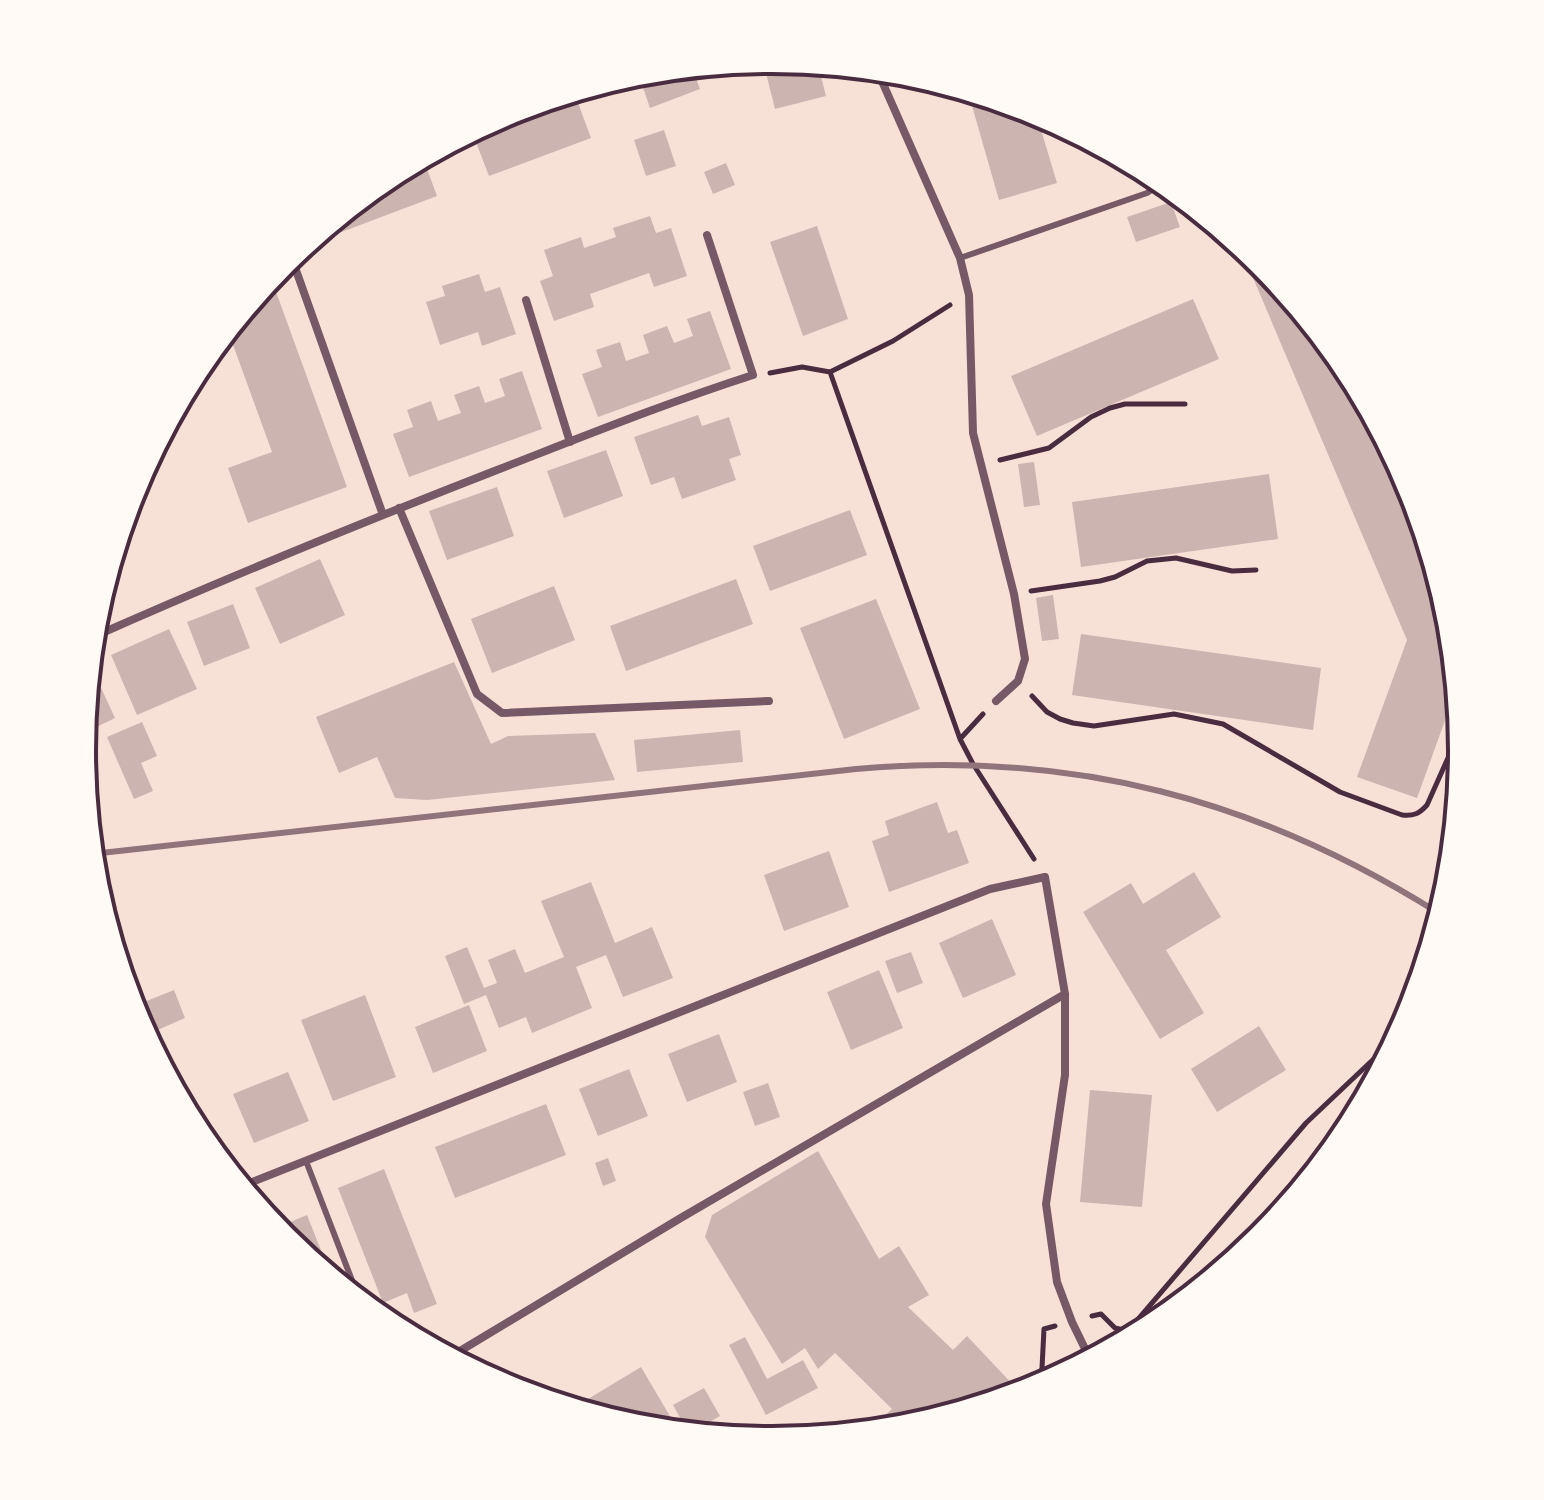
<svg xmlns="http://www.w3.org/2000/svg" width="1544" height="1500" font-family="'Zilla Slab',serif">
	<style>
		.building { fill: #ccb4b1 }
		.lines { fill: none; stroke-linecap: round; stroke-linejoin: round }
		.path { stroke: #4a2c40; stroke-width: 5 }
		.service { stroke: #755966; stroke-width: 6 }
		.minor { stroke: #755966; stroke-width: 8 }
		.secondary { stroke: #4a2c40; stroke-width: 16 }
		.rail { stroke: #8f747c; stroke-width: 6 }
		.rim { fill: none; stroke: #4a2c40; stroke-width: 4 }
	</style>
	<rect width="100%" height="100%" fill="#f7e1d7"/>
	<!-- building -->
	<path class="building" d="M772,60L818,65L826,96L775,109L763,61Z
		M692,68L700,89L650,108L638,73Z
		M574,92L591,138L489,176L472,132L508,112Z
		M968,92L1036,113L1057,183L999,200Z
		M664,130L676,166L646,176L634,140Z
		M423,158L437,196L331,236L328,226L389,176Z
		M726,163L735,185L713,194L704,172Z
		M1171,202L1180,227L1136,242L1127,217Z
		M650,216L656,233L671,228L687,276L654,287L649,273L590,294L594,307L554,321L540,281L553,276L544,250L581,237L584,248L616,237L613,228Z
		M817,226L848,319L803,336L770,242Z
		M1239,245L1260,262L1346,367L1411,491L1449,616L1456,690L1417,798L1357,777L1407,640Z
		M479,274L485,292L500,287L516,334L482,346L478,332L440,345L426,302L445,296L442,286Z
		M271,278L347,487L248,523L228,468L272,452L228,331Z
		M1193,299L1219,359L1037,436L1011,376Z
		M710,311L731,369L598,417L582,374L602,367L596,350L620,342L626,361L649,353L643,335L667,326L674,343L693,336L687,319Z
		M522,371L542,429L409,477L393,434L413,427L407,410L431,401L438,421L461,413L454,395L479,386L485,403L505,396L499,379Z
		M191,381L196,395L180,402Z
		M698,415L702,426L729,417L741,455L729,459L736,480L682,499L674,477L651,485L634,437Z
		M606,450L623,496L564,518L547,471Z
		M1034,462L1040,505L1024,507L1018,464Z
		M1269,474L1278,539L1081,567L1072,502Z
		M497,487L514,536L447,560L429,511Z
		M850,510L867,555L770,591L753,546Z
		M320,559L345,615L280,644L255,588Z
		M736,579L753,624L626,671L610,626Z
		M554,586L575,640L492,673L471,619Z
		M1053,595L1059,639L1042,641L1036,598Z
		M876,599L920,709L844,739L800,628Z
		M233,604L250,648L204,666L187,622Z
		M169,629L197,689L137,715L111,655Z
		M1081,634L1321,668L1313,730L1072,695Z
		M454,662L491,744L508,736L595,733L615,780L427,800L395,798L377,757L339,773L316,717Z
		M90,664L115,718L84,733L87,697Z
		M142,722L157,756L141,763L153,791L134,799L107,737Z
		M740,730L743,762L637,772L634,740Z
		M937,802L948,833L957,830L969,863L889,892L872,841L889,835L885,821Z
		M829,851L849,907L784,931L764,875Z
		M1194,872L1221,917L1166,950L1204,1013L1160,1039L1083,912L1131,883L1143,904Z
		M591,882L615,943L652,927L673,978L623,997L606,955L576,967L592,1008L532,1033L526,1017L499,1028L486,995L464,1004L445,956L467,947L484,988L497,983L488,960L515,949L525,973L564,957L541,901Z
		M992,919L1016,975L963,998L939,943Z
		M911,952L923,983L897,993L885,961Z
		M879,970L903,1028L851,1050L827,992Z
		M174,990L185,1018L146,1035L134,1006Z
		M365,995L396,1077L333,1101L301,1020Z
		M469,1005L487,1051L433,1073L415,1027Z
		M1259,1026L1286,1070L1217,1112L1191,1069Z
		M719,1034L737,1082L687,1102L668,1054Z
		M629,1069L648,1116L598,1136L579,1089Z
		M288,1072L309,1121L254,1143L233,1094Z
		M768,1083L780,1117L755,1126L743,1092Z
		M1090,1090L1152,1095L1142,1207L1080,1202Z
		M546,1104L566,1155L455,1198L435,1147Z
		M818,1151L879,1259L899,1246L929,1295L908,1307L953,1350L967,1336L1020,1392L906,1427L869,1430L892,1409L835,1353L818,1369L805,1348L782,1364L705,1237L712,1215Z
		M608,1158L616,1181L603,1186L595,1163Z
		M384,1169L437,1304L414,1313L407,1293L383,1303L338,1188Z
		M307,1215L332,1278L284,1238L276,1228Z
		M745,1337L767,1379L803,1360L818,1388L766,1415L729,1345Z
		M641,1367L674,1423L664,1429L637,1427L589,1412L583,1402Z
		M704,1388L720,1416L692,1432H688L673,1405Z"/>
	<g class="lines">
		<!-- path -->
		<path class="path" d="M830,372L960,739
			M770,373L802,367L830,372L893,341L950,305
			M1000,460L1049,448L1091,417L1110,408L1125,404H1185
			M1031,591L1100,581L1115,577L1147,561L1176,558L1232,571L1256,570
			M1032,696L1047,712L1060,719L1073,723L1094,726L1174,714L1223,724L1340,792L1402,815C1414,816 1419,814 1427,805L1460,731
			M983,714L960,739L973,764L1034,859
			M1092,1316L1101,1314L1115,1328L1128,1331L1306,1123L1398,1036
			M1036,1388L1042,1368L1044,1329L1055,1326"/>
		<!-- service -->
		<path class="service" d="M960,258L1147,193L1163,182
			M306,1161L353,1283"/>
		<!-- minor -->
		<path class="minor" d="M877,70L960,258L969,295L973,433L1014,594L1025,659L1018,681L996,701
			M291,256L383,515
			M526,300L570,442
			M399,508L477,694L502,713L769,701
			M93,637C226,578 361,523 497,470C582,437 666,403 753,375L707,235
			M242,1186L990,889L1045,877L1065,994V1075L1046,1204L1057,1282L1072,1322L1090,1359
			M450,1357L679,1219L1065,994"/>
		<!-- secondary -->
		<path class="secondary" d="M1250,1246L1341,1139"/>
		<!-- rail -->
		<path class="rail" d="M92,854L856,769C1071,750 1258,799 1440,914"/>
	</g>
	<!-- crop -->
	<path d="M0 0H1544V1500H0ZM96 750a676 676 0 1 1 1352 0a676 676 0 1 1-1352 0Z" fill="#fffaf5" fill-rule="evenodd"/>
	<path class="rim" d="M96 750a676 676 0 1 1 1352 0a676 676 0 1 1-1352 0Z"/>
</svg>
